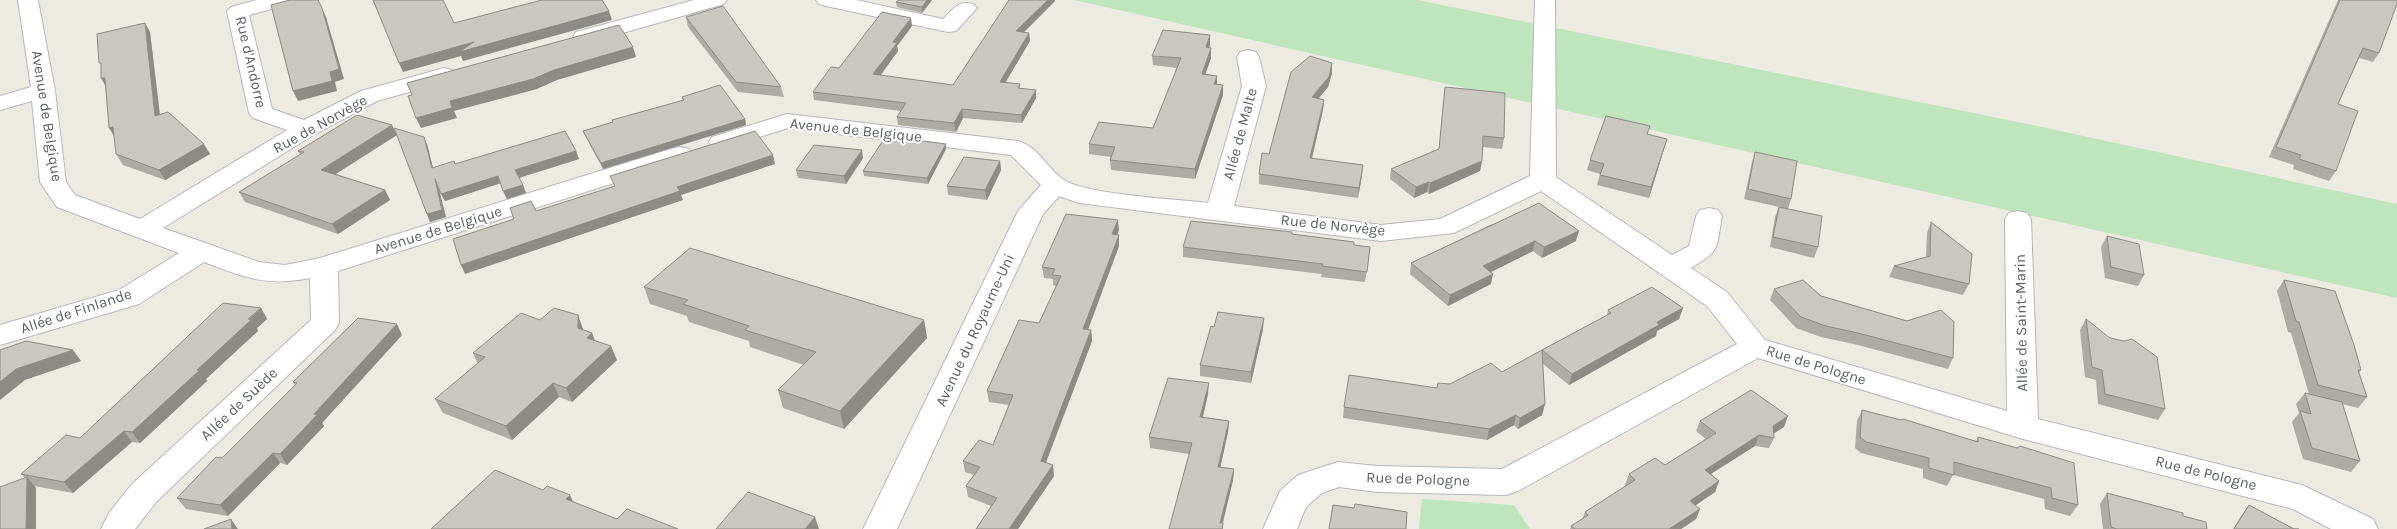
<svg xmlns="http://www.w3.org/2000/svg" width="2397" height="529" font-family="Karla,sans-serif">
	<style>
		.green { fill: #bfe5bd }
		.lines { fill: none; stroke-linecap: round; stroke-linejoin: round }
		.minor-casing { stroke: #b4b8bc; stroke-width: 2 }
		.minor { fill: #fff; fill-rule: evenodd }
		.wall { fill: #aeaaa5 }
		.shaded-wall { fill: #8d8b86 }
		.building { fill: #cac6c0; stroke: #8d8b86 }
		.labels { text-anchor: middle; dominant-baseline: central; stroke-width: 4; stroke-linejoin: round; paint-order: stroke }
		.street-label { font-size: 15px; fill: #5a5e62; stroke: #fff }
	</style>
	<rect width="100%" height="100%" fill="#edeae1"/>
	<!-- green -->
	<path class="green" d="M1074,0H1418L2042,127L2397,204V298Z
		M1422,499L1514,505L1530,529H1419Z"/>
	<g class="lines">
		<!-- minor casing -->
		<g class="minor-casing">
			<path id="minor" d="M18,0H38L55,91L66,182L75,195L140,219L287,130L253,118L249,113L227,11L231,7L257,0H293L290,4L249,15L272,109L304,120L361,91L444,68L452,70L455,75L452,80L377,101L315,134L163,228L259,262L285,265L320,258L671,149L680,147L689,149L692,154L689,159L338,271L339,323L335,330L156,502L135,529H101L109,513L132,484L311,320L310,278C266,287 244,277 204,262L139,304L0,345V325L119,290L179,253L57,207L40,182L32,101L0,110V96L31,87Z
				M694,0H727L724,4L584,44L576,42L573,37L576,32Z
				M816,0H856L943,19C953,9 959,0 973,4L977,8L956,31L948,32L826,6L819,4Z
				M1535,0H1555L1556,177L1672,255L1689,246L1696,216L1700,210L1709,208L1718,210L1722,216C1716,249 1721,250 1691,268L1727,292L1765,340L2007,411L2005,219L2009,213L2018,211L2027,213L2031,219L2038,419L2302,485L2373,519L2378,529H2331L2293,509L2023,439L1758,358L1518,491L1506,495L1377,492L1339,487L1322,493L1306,507L1297,529H1263L1280,491L1298,475L1338,462L1377,466L1502,469L1737,344L1707,306L1541,191L1454,233L1381,241L1079,203L1059,196L1043,214L897,529H863L1018,211L1041,185L1011,155L788,128L721,149L712,147L709,142L712,137L787,114L1018,141C1038,146 1047,169 1064,180C1088,195 1177,199 1208,203L1242,86L1237,57L1240,52L1248,50L1256,52L1259,57L1266,86L1234,206L1381,225L1440,219L1530,176Z"/>
		</g>
		<!-- minor -->
		<use href="#minor" class="minor"/>
	</g>
	<!-- wall -->
	<path class="wall" d="M899,0H932L922,13L897,7L896,2Z
		M1009,0H1055V1L1024,32L1029,33L1030,41L1005,82L1020,84V88L1036,98L1022,123L963,118L956,132L898,125L897,117L901,111L814,100L813,92L839,68L912,26L897,46L898,51L880,75L953,85Z
		M2338,0H2397L2379,53L2373,62L2359,58L2338,104L2336,171L2329,181L2293,169L2294,165L2269,157Z
		M686,17L781,87L784,97L738,92L688,27Z
		M150,32L160,114L210,154L165,180L123,165L116,154L114,136L105,85L101,78Z
		M1210,35V45L1209,48L1211,58L1205,74L1217,76V84L1223,85V95L1195,179L1111,170L1110,160L1111,157L1089,154V144L1153,128L1177,68L1153,65L1152,56Z
		M1332,73L1328,87L1319,98L1324,100L1323,110L1312,159L1362,175L1358,198L1259,184V174L1269,154Z
		M1445,87L1504,138L1502,149L1482,147V161L1480,171L1429,194L1427,192L1414,198L1390,179L1391,169L1439,149Z
		M682,97L745,119L746,125L603,169L585,136L583,131L683,100Z
		M395,130L427,144L433,168L455,164L576,151L579,159L519,178L526,193L507,199L501,183L445,201L438,187L446,217L430,222L397,135L336,174L385,190L390,200L338,234L245,202L239,192L300,155L298,151Z
		M1647,134L1667,139L1649,198L1597,185L1600,174L1587,170L1590,160Z
		M946,144V149L928,184L864,176L863,171Z
		M1755,152L1791,199L1788,209L1818,247L1814,258L1770,247L1775,217L1779,207L1744,199L1752,162Z
		M863,158L846,184L798,178L796,170Z
		M1000,161L1001,170L987,200L948,195L947,186Z
		M1931,222L1969,284L1963,295L1889,277L1894,266L1926,257L1927,233Z
		M1492,224L1576,241L1542,258L1533,251L1491,272V284L1448,306L1410,274L1411,263Z
		M1119,230L1117,235H1119V246L1088,330H1091L1092,341L1046,463L1054,476L1018,529H976L991,506L968,497L966,486L974,475L965,472L963,461L993,445L1009,405L989,402L987,391L1039,323L1056,286L1053,285V279L1044,278L1042,267Z
		M1292,234L1354,245L1369,257L1365,282L1321,277L1322,274L1183,257V247Z
		M2107,236L2144,275L2138,286L2105,278L2101,247Z
		M2284,280L2361,370L2359,373L2367,397L2358,408L2342,404L2360,461L2351,472L2303,459L2292,422L2299,413L2296,404L2305,393L2309,394L2291,333L2288,332L2277,291Z
		M644,287L924,320L927,338L844,429L783,408L778,390L804,365L750,347L749,341L689,322L687,316L650,304Z
		M1774,289L1821,296L1907,321L1953,358L1948,369L1854,344L1821,337L1796,328L1770,300Z
		M261,308L267,319L257,328L258,331L206,379L207,381L140,443L132,442L73,493L34,486L36,488L21,474L80,438Z
		M1683,308L1679,319L1657,331L1656,336L1569,385L1543,364L1545,404L1542,415L1518,429L1514,425L1487,440L1343,418L1344,407L1437,388L1438,383L1450,384L1502,372L1607,315L1608,310Z
		M2086,319L2165,409L2158,420L2098,404L2096,380L2085,377L2080,330Z
		M540,320L583,329V330L592,333L595,340L617,360L572,402L559,397L512,440L443,413L435,399L478,364L473,353Z
		M1214,327L1263,329L1251,383L1200,376V365Z
		M402,335L322,423L324,426L287,465L280,463L228,516L186,509L177,498L222,458L295,385L293,382Z
		M1208,394L1203,417L1229,421L1228,432L1220,467L1234,469L1233,480L1223,523V529H1169L1189,454L1150,448L1149,437Z
		M1862,410L1976,441L1978,437L2078,505L2070,516L2045,509L2044,499L1953,475L1947,486L1923,478V469L1861,453L1855,448L1857,421Z
		M1700,421L1784,427L1773,434L1774,438L1769,448L1755,446L1711,474L1719,481L1715,492L1695,505L1700,509L1696,519L1681,529H1570L1571,526L1583,518L1585,512L1626,486L1625,485L1629,474L1665,465L1706,439L1696,431Z
		M2107,493L2183,516L2207,529H2103L2100,504Z
		M2249,505L2294,529H2299H2233L2241,516Z"/>
	<!-- shaded-wall -->
	<path class="shaded-wall" d="M318,0L326,17L344,79L335,82L337,91L298,101L293,91Z
		M927,0H932L922,13V7Z
		M1048,0H1055V1L1017,39L1016,31Z
		M609,11L612,20L463,61L461,56L403,72L399,63L474,42Z
		M911,18L912,26L897,46L898,51L875,83L873,74L893,42Z
		M145,23L150,32L161,126L155,116Z
		M1029,33L1030,41L1001,90L1000,82Z
		M1210,35V45L1206,57V47Z
		M633,47L636,57L557,80L537,89L454,111L457,118L421,128L416,118L450,101L554,70Z
		M1211,48V58L1202,84V74Z
		M1332,63V73L1328,87L1312,106V97Z
		M1217,76V86L1214,84Z
		M101,78H105L107,88Z
		M1223,85V95L1195,179V169Z
		M1036,90V98L1022,123L1021,115Z
		M1324,100L1323,110L1309,169L1310,158Z
		M962,109L963,118L956,132L954,123Z
		M745,119L746,125L603,169L601,163Z
		M392,125L397,135L326,180L321,170Z
		M113,127L116,139L109,128Z
		M424,137L427,144L435,176L432,168Z
		M1667,139L1664,149L1649,198L1651,187Z
		M204,144L210,154L165,180L159,170Z
		M946,144V149L928,184L927,178Z
		M862,150L863,158L846,184L844,176Z
		M576,151L579,159L518,178L515,170Z
		M773,155L775,164L681,195L683,200L465,274L461,265L677,187Z
		M1000,161L1001,170L987,200L985,190Z
		M1482,161L1480,171L1429,194L1430,183Z
		M1363,165L1362,175L1358,198L1359,188Z
		M498,176L501,183L445,201L441,194Z
		M435,179L438,186L446,217L430,222L427,214Z
		M1429,182L1427,192L1414,198L1416,187Z
		M523,185L526,193L507,199L503,191Z
		M385,190L390,200L338,234L332,224Z
		M1118,220L1119,230L1113,245L1112,234Z
		M1579,231L1576,241L1542,258L1544,247Z
		M1119,235V246L1084,340L1083,329Z
		M1535,241L1533,251L1481,277L1483,266Z
		M1493,274L1491,284L1448,306L1450,295Z
		M261,308L267,319L257,328L258,331L206,379L207,381L140,443L132,432L197,370Z
		M1683,308L1679,319L1657,331L1656,336L1569,385L1572,374L1657,322Z
		M578,315L583,329L584,342L578,328Z
		M1264,318L1263,329L1251,383V372Z
		M924,320L927,338L844,429L840,411Z
		M397,324L402,335L322,423L324,426L287,465L280,454L314,414Z
		M1091,330L1092,341L1042,472L1041,461Z
		M592,333L597,347L587,338Z
		M611,346L617,360L572,402L566,388Z
		M73,350L81,361L25,380L0,400V382L16,369Z
		M553,383L559,397L512,440L506,426Z
		M1209,383L1208,394L1200,428V417Z
		M1545,404L1542,415L1518,429L1520,418Z
		M1516,415L1514,425L1487,440L1489,429Z
		M1788,416L1784,427L1768,437L1773,426Z
		M1229,421L1228,432L1218,478V467Z
		M124,431L132,442L73,493L64,482Z
		M1759,435L1755,446L1701,480L1705,470Z
		M273,453L280,463L228,516L220,505Z
		M1053,465L1054,476L1018,529H1009Z
		M1234,469L1233,480L1221,529L1220,523Z
		M27,477L36,488V529H26Z
		M1719,481L1715,492L1686,512L1690,501Z
		M570,495L578,512L566,499Z
		M1700,509L1696,519L1681,529H1669Z
		M815,517L819,529H805Z
		M231,519L238,529H232Z"/>
	<!-- building -->
	<path class="building" d="M290,0H318L322,8L339,69L330,72L332,81L293,91L271,5Z
		M373,0H443L454,23L542,0H602L609,11L459,52L474,42L399,63Z
		M899,0H927L922,7L896,2Z
		M1009,0H1048L1016,31L1029,33L1000,82L1020,84L1018,88L1036,90L1021,115L962,109L954,123L897,117L906,103L813,92L831,67L839,68L882,12L911,18L893,42L897,43L873,74L953,85Z
		M2340,0H2397V4L2379,53L2363,48L2338,104L2358,111L2336,171L2299,159L2301,155L2276,147Z
		M723,6L781,87L736,82L686,17Z
		M145,23L155,116L168,112L204,144L159,170L116,154L113,127L109,128L105,78H101V63H99L97,34Z
		M619,25L633,47L554,70L533,79L450,101L452,108L416,118L408,96L412,95L407,83Z
		M1163,30L1210,35L1206,47L1211,48L1202,74L1217,76L1214,84L1223,85L1195,169L1110,160L1115,147L1089,144L1099,122L1153,128L1181,58L1152,56Z
		M1310,56L1332,63L1329,77L1312,97L1324,100L1310,158L1363,165L1359,188L1259,174L1262,153L1269,154L1291,72Z
		M720,85L745,119L601,163L583,131L613,122L612,120L684,100L682,97Z
		M1445,87L1505,93L1504,138L1483,136L1482,161L1430,183L1429,182L1416,187L1391,169L1439,149Z
		M357,115L392,125L321,170L385,190L332,224L239,192L304,152L298,151Z
		M1606,116L1650,126L1647,134L1667,139L1651,187L1600,175L1604,164L1590,160Z
		M394,128L424,137L432,168L454,161L455,164L565,131L576,151L515,170L523,185L503,191L498,176L441,194L435,179L442,210L427,214Z
		M755,131L773,155L677,187L680,191L461,265L453,239L514,219L510,208L531,201L536,211L615,186L610,176Z
		M886,136L946,144L927,178L863,171Z
		M814,145L862,150L844,176L796,170Z
		M1755,152L1797,161L1791,199L1748,189Z
		M964,157L1000,161L985,190L947,186Z
		M1539,203L1579,231L1544,247L1535,241L1483,266L1493,274L1450,295L1411,263Z
		M1779,207L1822,216L1818,247L1773,237Z
		M1066,214L1118,220L1112,234L1119,235L1083,329L1091,330L1041,461L1053,465L1009,529H976L997,498L966,486L980,467L963,461L979,440L993,445L1013,395L987,391L1019,320L1039,323L1061,276L1052,275L1055,269L1042,267Z
		M1191,221L1292,232V234L1354,242V245L1370,247L1367,272L1322,266L1323,264L1183,247Z
		M1931,222L1972,254L1969,284L1894,266L1930,256Z
		M2107,236L2139,244L2144,275L2111,267Z
		M690,248L924,320L840,411L778,390L816,352L745,330L749,326L683,304L688,300L644,287Z
		M1803,280L1821,296L1907,321L1941,310L1954,322L1953,358L1858,333L1826,326L1801,317L1774,289Z
		M2284,280L2335,291L2354,345L2361,370H2358L2367,397L2318,385L2299,322L2296,321Z
		M1652,287L1683,308L1657,322L1659,325L1572,374L1542,350L1611,313L1608,310Z
		M223,303L261,308L248,319L251,320L197,370H200L132,432L124,431L64,482L21,474L66,435L80,438Z
		M554,308L578,315V328L592,333L587,338L611,346L566,388L553,383L506,426L435,399L485,357L473,353L521,313L540,320Z
		M1218,312L1264,318L1251,372L1200,365L1211,326L1214,327Z
		M358,318L397,324L314,414L317,415L280,454L273,453L220,505L177,498L216,457L222,458L297,383L293,382Z
		M2086,319L2110,338L2124,341L2132,339L2157,357L2165,409L2105,394L2102,370L2092,367Z
		M26,341L73,350L16,369L0,382V350Z
		M1542,350L1545,404L1520,418L1516,415L1489,429L1344,407L1349,375L1437,388L1438,383L1450,384L1491,363L1502,372Z
		M1168,378L1209,383L1200,417L1229,421L1218,467L1234,469L1220,523H1223L1222,529H1169L1192,443L1149,437Z
		M1751,390L1788,416L1773,426L1774,438L1759,435L1705,470L1719,481L1690,501L1700,509L1669,529H1575L1571,526L1588,515L1585,512L1635,480L1629,474L1655,458L1665,465L1716,433L1700,421Z
		M2305,393L2342,402L2360,461L2312,448L2300,411L2311,414Z
		M1862,410L1901,420L1903,419L1978,442V437L2017,448L2020,446L2074,463L2078,505L2052,498L2051,488L1954,462V475L1929,468V458L1866,442L1860,437Z
		M495,470L543,490L547,486L570,495L566,499L617,519L627,509L678,529H431Z
		M27,477L26,529H0V487Z
		M748,492L815,517L805,529H716Z
		M2107,493L2183,513V516L2206,522L2207,529H2117L2111,527Z
		M1355,504L1407,512L1406,529H1329L1333,505L1354,508Z
		M2249,505L2294,529H2299H2234Z
		M231,519L232,529H204Z"/>
	<g class="labels">
		<!-- street labels -->
		<g class="street-label">
			<text transform="translate(251 62) rotate(77)">Rue d'Andorre</text>
			<text transform="translate(47 116) rotate(81)">Avenue de Belgique</text>
			<text transform="translate(320 124) rotate(-29)">Rue de Norvège</text>
			<text transform="translate(856 130) rotate(6)">Avenue de Belgique</text>
			<text transform="translate(1240 134) rotate(-75)">Allée de Malte</text>
			<text transform="translate(1333 225) rotate(6)">Rue de Norvège</text>
			<text transform="translate(438 230) rotate(-17)">Avenue de Belgique</text>
			<text transform="translate(76 311) rotate(-18)">Allée de Finlande</text>
			<text transform="translate(2021 323) rotate(-91)">Allée de Saint-Marin</text>
			<text transform="translate(975 330) rotate(-65)">Avenue du Royaume-Uni</text>
			<text transform="translate(1816 365) rotate(17)">Rue de Pologne</text>
			<text transform="translate(239 404) rotate(-43)">Allée de Suède</text>
			<text transform="translate(2206 473) rotate(14)">Rue de Pologne</text>
			<text transform="translate(1418 479) rotate(2)">Rue de Pologne</text>
		</g>
	</g>
</svg>
